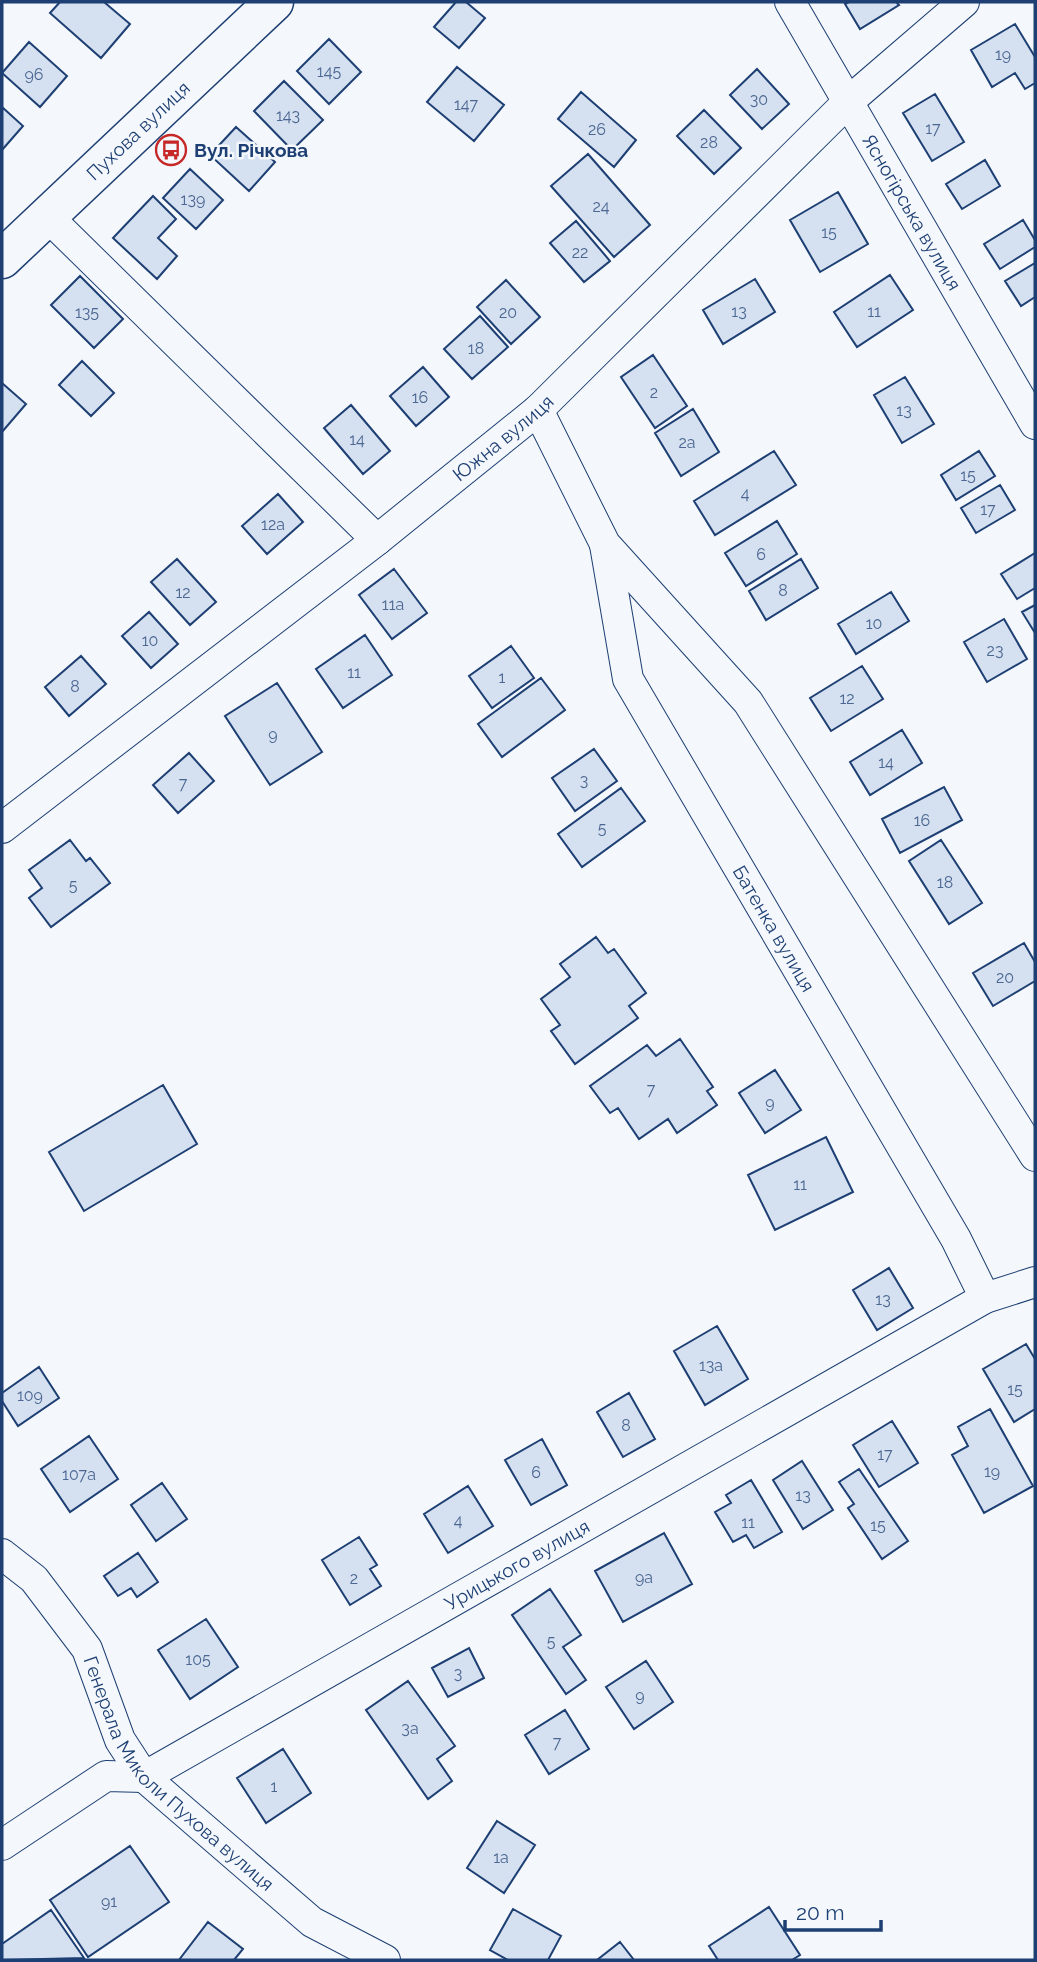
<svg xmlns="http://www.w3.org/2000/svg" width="1037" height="1962" font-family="Raleway,sans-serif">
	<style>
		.building { fill: #d5e0f0; stroke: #1d3f73; stroke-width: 2 }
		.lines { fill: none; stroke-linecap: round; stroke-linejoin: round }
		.minor-casing { stroke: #1d3f73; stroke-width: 32 }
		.secondary-casing { stroke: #1d3f73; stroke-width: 41 }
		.minor { stroke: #f4f7fb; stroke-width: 30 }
		.secondary { stroke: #f4f7fb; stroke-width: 38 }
		.labels { text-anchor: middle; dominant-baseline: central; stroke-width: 5; stroke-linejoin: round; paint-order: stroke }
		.number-label { font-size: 16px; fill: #4b6792 }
		.street-label { font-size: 19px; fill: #1d3f73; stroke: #f4f7fb }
		.poi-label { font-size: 19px; font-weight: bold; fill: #1d3f73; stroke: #f4f7fb; text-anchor: start }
	</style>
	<rect width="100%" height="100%" fill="#f4f7fb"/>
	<!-- building -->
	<path class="building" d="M60,2H104L130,24L101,58L50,13Z
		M456,2H466L485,18L459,48L434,27Z
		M849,2H896L899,5L860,29L845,4Z
		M1015,24L1035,57V83L1025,89L1015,73L992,87L971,50Z
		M329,39L361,72L329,104L297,71Z
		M29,42L67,76L40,107L2,73Z
		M457,67L504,105L474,141L427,102Z
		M757,69L789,104L762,129L730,95Z
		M284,81L323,120L292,150L254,111Z
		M581,92L636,140L614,167L558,119Z
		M935,94L964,142L932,161L903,113Z
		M2,107L23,126L2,150Z
		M704,110L741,148L714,174L677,136Z
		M236,127L275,162L249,191L210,155Z
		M588,154L650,225L614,257L551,186Z
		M985,160L1000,186L962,209L946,184Z
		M190,169L223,200L196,229L163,198Z
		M838,192L868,244L820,272L790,220Z
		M153,196L176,219L158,238L177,256L157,279L113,238Z
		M1023,220L1035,240V247L1000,269L984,244Z
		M576,221L610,261L584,282L550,243Z
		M1035,263V297L1021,306L1005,281Z
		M890,275L913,310L857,347L834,312Z
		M80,276L123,319L94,348L51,305Z
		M755,279L775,312L723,344L703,310Z
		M506,280L540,317L511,344L477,307Z
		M480,316L508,347L472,379L444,349Z
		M653,355L687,406L655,428L621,377Z
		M82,361L114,393L91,416L59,385Z
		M423,367L449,397L416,426L390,396Z
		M905,377L934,424L902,443L874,395Z
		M2,383L26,404L2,432Z
		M351,405L390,451L363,474L324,428Z
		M693,409L719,452L681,476L655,433Z
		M774,451L796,485L715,535L694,501Z
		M979,451L995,476L956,500L941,475Z
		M1000,485L1015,510L976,533L961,508Z
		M278,494L303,522L267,554L242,526Z
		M777,521L797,554L746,586L725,553Z
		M1035,553V588L1017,599L1001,574Z
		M177,559L216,602L190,625L151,582Z
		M801,559L818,588L766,620L749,591Z
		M394,569L427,613L392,639L359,595Z
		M891,592L909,621L856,654L838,624Z
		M1035,605V633L1022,612Z
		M149,612L178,644L151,668L122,636Z
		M1004,619L1027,659L987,682L964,642Z
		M365,635L392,675L343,708L316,669Z
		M511,646L534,678L492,708L469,676Z
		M81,656L106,684L69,716L45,687Z
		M862,666L883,699L831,731L810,698Z
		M541,678L565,710L502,757L478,724Z
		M277,683L322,752L270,785L225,716Z
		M902,730L922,763L870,795L850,762Z
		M594,749L617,781L575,811L552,778Z
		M189,753L214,781L178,813L153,785Z
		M944,787L962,820L900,853L882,819Z
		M621,788L645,821L582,867L558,834Z
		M70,840L86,861L90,858L110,883L51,927L29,898L42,888L29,870Z
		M941,840L982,903L949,924L909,861Z
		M596,937L608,953L614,949L646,993L629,1006L638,1018L575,1064L551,1031L560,1025L541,999L570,977L560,964Z
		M1024,943L1035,962V981L993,1006L973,973Z
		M680,1039L713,1087L707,1091L717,1105L677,1133L668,1119L639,1139L618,1108L610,1113L590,1086L647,1045L656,1056Z
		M775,1070L801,1110L765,1133L739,1093Z
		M163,1085L197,1144L84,1211L49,1152Z
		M826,1137L853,1192L775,1230L748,1175Z
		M889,1268L913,1308L877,1330L853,1290Z
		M717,1326L748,1379L705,1405L674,1351Z
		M1026,1344L1035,1359V1409L1014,1422L983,1369Z
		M39,1367L59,1398L18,1426L2,1401V1393Z
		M629,1393L655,1439L623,1457L597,1412Z
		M990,1409L1033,1486L984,1513L952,1455L968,1446L958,1427Z
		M892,1421L918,1463L879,1487L853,1445Z
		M89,1436L118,1479L70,1512L41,1469Z
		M542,1439L567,1485L531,1505L505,1460Z
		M802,1461L833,1510L803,1529L773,1480Z
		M859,1469L908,1541L882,1559L848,1508L854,1504L839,1482Z
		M751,1480L782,1532L754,1548L746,1535L733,1542L715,1512L731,1503L726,1495Z
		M162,1483L187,1519L156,1541L131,1505Z
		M468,1486L493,1526L448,1553L424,1514Z
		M664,1533L692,1584L623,1622L595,1571Z
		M359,1537L377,1565L370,1569L381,1586L350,1605L322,1560Z
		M138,1553L158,1582L137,1597L131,1588L118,1596L104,1576Z
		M550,1589L581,1635L563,1647L586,1680L566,1694L512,1615Z
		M206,1619L238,1667L190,1699L158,1650Z
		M469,1648L484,1678L448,1697L432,1668Z
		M646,1661L673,1702L634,1729L606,1687Z
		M408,1681L455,1746L437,1759L452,1781L428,1799L366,1710Z
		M565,1710L589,1749L549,1774L525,1735Z
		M283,1749L311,1793L266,1823L237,1778Z
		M497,1821L535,1845L504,1893L467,1868Z
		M130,1846L169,1902L88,1957L50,1900Z
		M769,1907L800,1955L792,1960H718L709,1946Z
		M513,1909L561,1936L548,1960H508L490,1950Z
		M51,1910L84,1958L2,1960V1944Z
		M208,1922L243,1949L234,1960H179Z
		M620,1942L634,1960H597Z"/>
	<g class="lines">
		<!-- minor casing -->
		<g class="minor-casing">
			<g id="minor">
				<path id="s1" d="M790,2L1035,424"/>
				<path d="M47,216L377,540"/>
				<path d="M538,410L605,544L748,702L1035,1156"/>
				<path id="s2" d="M605,545L628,679L956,1239L985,1298"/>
				<path id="s3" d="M2,828L377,540L538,410L849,101L964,2"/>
				<path id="s4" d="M2,1554L34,1579L87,1649L120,1740L144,1777L312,1922L385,1960"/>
				<path id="s5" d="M2,1845L106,1776L144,1777L985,1298L1035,1282"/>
			</g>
		</g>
		<!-- secondary casing -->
		<g class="secondary-casing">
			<g id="secondary">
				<path id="s6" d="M2,259L274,2"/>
			</g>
		</g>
		<!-- minor -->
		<use href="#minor" class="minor"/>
		<!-- secondary -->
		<use href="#secondary" class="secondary"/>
	</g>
	<!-- icons -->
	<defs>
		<g id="bus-ring" transform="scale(1.575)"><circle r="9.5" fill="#f4f7fb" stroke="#c62828" stroke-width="1.5"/><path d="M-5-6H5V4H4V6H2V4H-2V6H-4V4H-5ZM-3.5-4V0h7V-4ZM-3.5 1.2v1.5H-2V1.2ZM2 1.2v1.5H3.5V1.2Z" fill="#c62828"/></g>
	</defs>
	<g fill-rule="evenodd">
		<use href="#bus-ring" x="171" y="150"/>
	</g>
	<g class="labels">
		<!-- number labels -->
		<g class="number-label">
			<text x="1003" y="54">19</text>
			<text x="329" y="71">145</text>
			<text x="34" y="74">96</text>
			<text x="759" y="99">30</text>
			<text x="466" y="104">147</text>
			<text x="288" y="115">143</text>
			<text x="933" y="128">17</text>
			<text x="597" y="129">26</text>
			<text x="709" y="142">28</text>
			<text x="193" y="199">139</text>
			<text x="601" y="206">24</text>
			<text x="829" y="232">15</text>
			<text x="580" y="252">22</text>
			<text x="739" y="311">13</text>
			<text x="874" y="311">11</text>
			<text x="87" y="312">135</text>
			<text x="508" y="312">20</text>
			<text x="476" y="348">18</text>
			<text x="654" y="392">2</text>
			<text x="420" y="397">16</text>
			<text x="904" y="410">13</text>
			<text x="357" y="439">14</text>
			<text x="687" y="442">2а</text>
			<text x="968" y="475">15</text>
			<text x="745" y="493">4</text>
			<text x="988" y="509">17</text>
			<text x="273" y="524">12а</text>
			<text x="761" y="554">6</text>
			<text x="783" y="590">8</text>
			<text x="183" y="592">12</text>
			<text x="393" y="604">11а</text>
			<text x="874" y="623">10</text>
			<text x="150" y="640">10</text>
			<text x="995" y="650">23</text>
			<text x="354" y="672">11</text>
			<text x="502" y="677">1</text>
			<text x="75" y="686">8</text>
			<text x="847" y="698">12</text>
			<text x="273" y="734">9</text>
			<text x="886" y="762">14</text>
			<text x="584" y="780">3</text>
			<text x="183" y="783">7</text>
			<text x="922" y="820">16</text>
			<text x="602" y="828">5</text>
			<text x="945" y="882">18</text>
			<text x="73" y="885">5</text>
			<text x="1005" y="977">20</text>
			<text x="651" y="1089">7</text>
			<text x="770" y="1102">9</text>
			<text x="800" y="1184">11</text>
			<text x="883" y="1299">13</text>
			<text x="711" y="1365">13а</text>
			<text x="1015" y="1389">15</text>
			<text x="30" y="1395">109</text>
			<text x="626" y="1425">8</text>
			<text x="885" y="1454">17</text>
			<text x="992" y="1471">19</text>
			<text x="536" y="1472">6</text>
			<text x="79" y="1474">107а</text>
			<text x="803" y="1495">13</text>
			<text x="458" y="1520">4</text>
			<text x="748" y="1522">11</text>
			<text x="878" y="1525">15</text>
			<text x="644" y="1577">9а</text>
			<text x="354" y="1578">2</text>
			<text x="551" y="1641">5</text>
			<text x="198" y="1659">105</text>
			<text x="458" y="1673">3</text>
			<text x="640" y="1695">9</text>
			<text x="410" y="1728">3а</text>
			<text x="557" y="1742">7</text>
			<text x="274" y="1786">1</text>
			<text x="501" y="1857">1а</text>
			<text x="109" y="1901">91</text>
		</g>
		<!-- street labels -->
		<g class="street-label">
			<text stroke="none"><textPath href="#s6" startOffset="187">Пухова вулиця</textPath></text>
			<text stroke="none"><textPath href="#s1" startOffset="243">Ясногірська вулиця</textPath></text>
			<text stroke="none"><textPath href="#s3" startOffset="635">Южна вулиця</textPath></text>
			<text stroke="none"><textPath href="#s2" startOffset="425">Батенка вулиця</textPath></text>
			<text stroke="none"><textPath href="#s5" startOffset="592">Урицького вулиця</textPath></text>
			<text stroke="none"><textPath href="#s4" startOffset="287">Генерала Миколи Пухова вулиця</textPath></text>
		</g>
		<!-- poi labels -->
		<g class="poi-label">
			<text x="194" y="150">Вул. Річкова</text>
		</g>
	</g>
	<!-- border -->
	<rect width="1037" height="1962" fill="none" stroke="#1d3f73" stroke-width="7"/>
	<!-- scale -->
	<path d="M785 1920v10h96v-10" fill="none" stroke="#1d3f73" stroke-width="3.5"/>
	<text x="796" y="1920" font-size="21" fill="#1d3f73" stroke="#f4f7fb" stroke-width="5" paint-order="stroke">20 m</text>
</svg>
